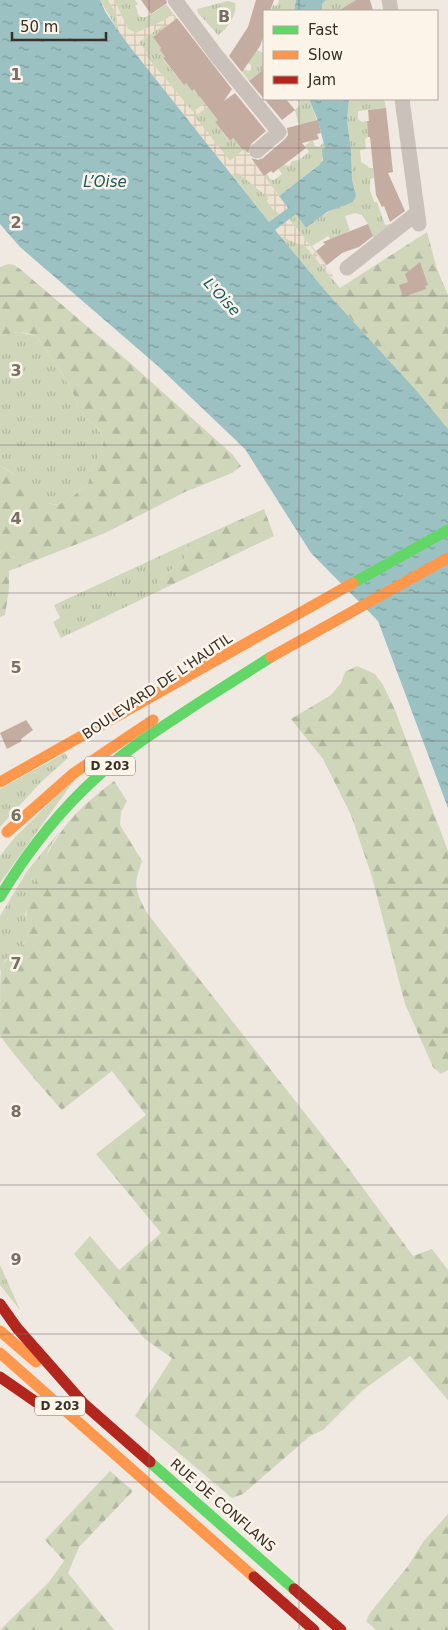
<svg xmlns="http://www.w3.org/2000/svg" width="448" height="1630" font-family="'DejaVu Sans',sans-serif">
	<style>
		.grass { fill: url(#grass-tufts) }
		.forest { fill: url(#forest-firs) }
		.plaza { fill: url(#plaza-grid) }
		.water { fill: url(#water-ripples) }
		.building { fill: #c5aca1 }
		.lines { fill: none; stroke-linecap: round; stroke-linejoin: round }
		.street { stroke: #c9c1ba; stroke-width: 15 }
		.fast { stroke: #63d668; stroke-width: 11 }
		.slow { stroke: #ff974d; stroke-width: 11 }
		.jam { stroke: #b3261e; stroke-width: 11 }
		.grid { fill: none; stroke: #796f69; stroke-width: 1; stroke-opacity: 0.55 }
		.labels { text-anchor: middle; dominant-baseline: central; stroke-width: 5; stroke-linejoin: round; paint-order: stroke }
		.shield { fill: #fcf4e9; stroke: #746962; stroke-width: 1 }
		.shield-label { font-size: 12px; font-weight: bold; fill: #3a2e28 }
		.street-label { font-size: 14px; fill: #3a2e28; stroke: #fcf4e9 }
		.water-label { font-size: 15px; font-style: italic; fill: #185961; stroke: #fcf4e9 }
		.grid-label { font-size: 16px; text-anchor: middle; font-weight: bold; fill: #796f69; stroke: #fcf4e9; stroke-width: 5; stroke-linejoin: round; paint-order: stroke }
	</style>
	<defs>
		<pattern id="grass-tufts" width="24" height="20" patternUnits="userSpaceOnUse" patternTransform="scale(1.25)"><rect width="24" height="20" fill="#cfd6ba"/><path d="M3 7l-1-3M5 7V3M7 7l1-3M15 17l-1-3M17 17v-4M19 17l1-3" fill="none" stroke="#b2b8a0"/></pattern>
		<pattern id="forest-firs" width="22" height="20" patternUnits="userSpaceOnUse" patternTransform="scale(1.25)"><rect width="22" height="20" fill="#cfd6ba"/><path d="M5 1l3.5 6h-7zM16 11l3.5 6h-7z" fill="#b2b8a0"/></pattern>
		<pattern id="plaza-grid" width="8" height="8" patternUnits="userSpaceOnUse" patternTransform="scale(1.25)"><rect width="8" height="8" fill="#efe2d0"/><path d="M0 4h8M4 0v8" fill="none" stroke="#cec2b3"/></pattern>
		<pattern id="water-ripples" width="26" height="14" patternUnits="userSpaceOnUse" patternTransform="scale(1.25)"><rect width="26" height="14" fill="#9bc1c2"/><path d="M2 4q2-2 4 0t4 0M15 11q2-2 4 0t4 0" fill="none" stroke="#7f9d9e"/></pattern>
	</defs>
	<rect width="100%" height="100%" fill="#efe9e2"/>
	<!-- grass -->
	<path class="grass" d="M100,0H108L116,13L119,32Z
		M114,0H135L138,4L135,6C137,8 137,11 138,14C143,24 160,8 166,4L173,13L165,20L136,33L128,29Z
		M279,0H296L294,11H271L273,5L277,6Z
		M326,0H356L338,11H322V4Z
		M228,1L235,3C238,13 227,30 218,35L198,13L197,9Z
		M162,26L166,27L153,37L161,48L160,50L165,57L163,59L184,85L186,83L192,90L194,89L212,98L193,112L147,57V53L139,42Z
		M257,50L264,53V69L249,81L241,70L242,68L248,71L251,70V65L246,62Z
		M289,99H309L317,121L301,126L298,122L295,110L300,105V102L296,100L291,101Z
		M349,99H384L386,108L358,111V119L362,122L367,121L368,137L365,139L366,149L360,150L361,162L368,166L369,168H373L374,178L370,179V190L374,202H377L385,225L391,224L392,226L374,239L368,224L362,215L355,213L345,216L350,231L331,240L328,236L312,246L327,265L326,266L289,219L296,214L306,228L320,217L356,196L352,179L351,151L347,120Z
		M214,101L218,120L215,122L229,141L233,138L243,150L252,144L255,149L249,154L243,151L230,161L194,116Z
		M311,141H313L314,145L319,147L324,142L325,149L321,163L279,196L264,176L267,174L270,179L274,180L282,174L278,168L283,164L289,166L292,161L299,160L309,152L305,146Z
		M237,172L269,198L267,201L273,209L280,214L269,222L233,176Z
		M280,236L306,247L340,288L329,295Z
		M19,332L36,336L63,375L74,395L78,407L85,417L98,429L104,440L101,453L91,471L88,484C81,489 73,497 66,501C46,513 31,488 17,477C12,472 6,469 0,466V340L7,334Z
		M188,543L184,559L157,582L163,589L61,638L53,622L60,618L54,605Z
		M65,753L68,758L40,783L0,827V789Z
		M78,775L0,883V856L15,837Z
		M60,831L49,849L25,914L29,927L27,939L19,949L5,960L0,971V916L27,871Z
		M0,1265L20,1310L0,1285Z"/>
	<!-- forest -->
	<path class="forest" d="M427,232L437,269L448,295V429L416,390L329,295Z
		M8,264L14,265L20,269L129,362L232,454L241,466L232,473L185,492L105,533L9,571V589L5,615L0,617V466C9,471 19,477 27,484C39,494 47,512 66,501C73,497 81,489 88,484L91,471L101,453L104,440L98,429L85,417L78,407L74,395L63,375L36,336C23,330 11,331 0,340V267Z
		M264,509L274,536L163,589L157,582L184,559L188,543Z
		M357,666L375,674L383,685L395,710L448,851V1070L441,1074L433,1067L405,1004L372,877L351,815L323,759L291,719L331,695L341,683L345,672Z
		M114,781L127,801L121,812L120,825L142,861C141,866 139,869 138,873C133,888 140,900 147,913L349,1169L413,1256L432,1249L448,1270V1400L410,1356L363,1390L323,1430L310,1436L243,1494L232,1498L135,1416L172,1358L145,1339L74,1254L90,1236L119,1270L161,1233L96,1154L146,1115L112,1071L62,1110C53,1100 1,1041 0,1034C0,1025 0,977 1,970C1,967 4,962 6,960C13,952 23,948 27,938C31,928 24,919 27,909C44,848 63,819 114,781Z
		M110,1471L133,1491L79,1547L68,1573L114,1630H0L49,1582L64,1561L45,1540Z
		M448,1514V1630H376L366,1621L370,1613L408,1566L423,1542Z"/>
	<!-- plaza -->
	<path class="plaza" d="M108,0H114L128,29L136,33L165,20L173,13L177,18L166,27L162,26L139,42L147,53V57L193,112L212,98L214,101L195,117L230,161L243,150L249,153L255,149L254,154L249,158L253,163H254L288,208L280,214L273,209L267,201L269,198L238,173L233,176L127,43L119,32L116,13Z
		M289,219L334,277L332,278L306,247L280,236L275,230Z"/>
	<!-- water -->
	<path class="water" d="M0,0H100L106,13L127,43L269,222L288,208L279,196L319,165L323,160L322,150L325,148L318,121L309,99H349L347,120L351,151L352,179L356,196L353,202L327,212L306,228L296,214L275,230L329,295L416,390L448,429V808L378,621L311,553L245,449L159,367L20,247L0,224Z
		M296,0H326L322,4V11H294Z"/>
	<!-- building -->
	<path class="building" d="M141,0H166L167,3L151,14Z
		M256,0H274L270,11H264V35L260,46L242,72L229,56L248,27Z
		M356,0H370L373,11H338Z
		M177,18L232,89L224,101L235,93L266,131L251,144L248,153L245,149L243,150L233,138L230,141L215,122L218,120L194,89L192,91L186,83L184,85L163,58L165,57L160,50L161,48L153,37Z
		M264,69V99H286L295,110L282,120L249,81Z
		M386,108L393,172L388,173L405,211L390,222L384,206L382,207L376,195L370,137H368L367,121H369L368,110Z
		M318,120L321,133L317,134L319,139L302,143L306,148L273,173L271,171L264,176L251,158L258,160L263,158L285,139L288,135L287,128Z
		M368,224L373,236L359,247L342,253L327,265L316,251L325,244L323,242Z
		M420,262L428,285L425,286L426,289L403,297L399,285L408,282L405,274Z
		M26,720L33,730L21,739L22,741L7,749L0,733Z"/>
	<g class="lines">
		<!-- street -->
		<path class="street" d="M175,0L216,55L279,132L257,151
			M389,0L391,11
			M402,99L419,224
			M347,268L417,213"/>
		<!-- fast -->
		<path class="fast" d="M353,583L448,530
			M0,897C27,852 59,811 98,776C129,747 165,725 200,702C224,687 247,672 271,657
			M150,1462L294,1589"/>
		<!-- slow -->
		<path class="slow" d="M271,657L448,558
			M0,782L353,583
			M7,832L74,773L153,720
			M0,1331L36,1362
			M0,1353L254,1577"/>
		<!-- jam -->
		<path class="jam" d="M0,1304L17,1328L84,1404L150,1462
			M0,1377L36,1402
			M254,1577L314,1630
			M294,1589L341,1630"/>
	</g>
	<!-- grid -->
	<path class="grid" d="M149,0V1630M299,0V11M299,99V1630M0,148H448M0,296H448M0,445H448M0,593H448M0,741H448M0,889H448M0,1037H448M0,1185H448M0,1334H448M0,1482H448"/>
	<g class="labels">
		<!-- shield labels -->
		<g class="shield">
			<rect x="85" y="756.5" width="50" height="19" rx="4"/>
			<rect x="35" y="1396.5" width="50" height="19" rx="4"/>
		</g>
		<g class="shield-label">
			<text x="110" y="766">D 203</text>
			<text x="60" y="1406">D 203</text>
		</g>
		<!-- street labels -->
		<g class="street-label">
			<text transform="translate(157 686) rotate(-34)">BOULEVARD DE L'HAUTIL</text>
			<text transform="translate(223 1505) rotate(41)">RUE DE CONFLANS</text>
		</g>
		<!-- water labels -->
		<g class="water-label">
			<text x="105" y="182">L’Oise</text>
			<text transform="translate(222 297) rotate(47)">L'Oise</text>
		</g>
	</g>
	<g class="grid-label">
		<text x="224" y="22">B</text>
		<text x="16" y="80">1</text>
		<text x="16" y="228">2</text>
		<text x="16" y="376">3</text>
		<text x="16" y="524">4</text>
		<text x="16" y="673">5</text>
		<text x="16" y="821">6</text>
		<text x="16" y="969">7</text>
		<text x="16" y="1117">8</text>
		<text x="16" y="1265">9</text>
	</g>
	<!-- legend -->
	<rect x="263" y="10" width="175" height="90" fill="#fcf4e9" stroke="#aea59c"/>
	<rect x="273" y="26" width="25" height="8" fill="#63d668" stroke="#aea59c"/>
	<text x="308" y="35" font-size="15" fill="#3a2e28">Fast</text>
	<rect x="273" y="51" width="25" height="8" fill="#ff974d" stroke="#aea59c"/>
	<text x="308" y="60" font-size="15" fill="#3a2e28">Slow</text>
	<rect x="273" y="76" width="25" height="8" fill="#b3261e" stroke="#aea59c"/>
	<text x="308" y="85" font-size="15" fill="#3a2e28">Jam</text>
	<!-- scale -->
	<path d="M12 32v8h94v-8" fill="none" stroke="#3a2e28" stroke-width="2.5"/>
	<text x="20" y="32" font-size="15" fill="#3a2e28" stroke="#fcf4e9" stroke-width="4" paint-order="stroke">50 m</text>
</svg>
